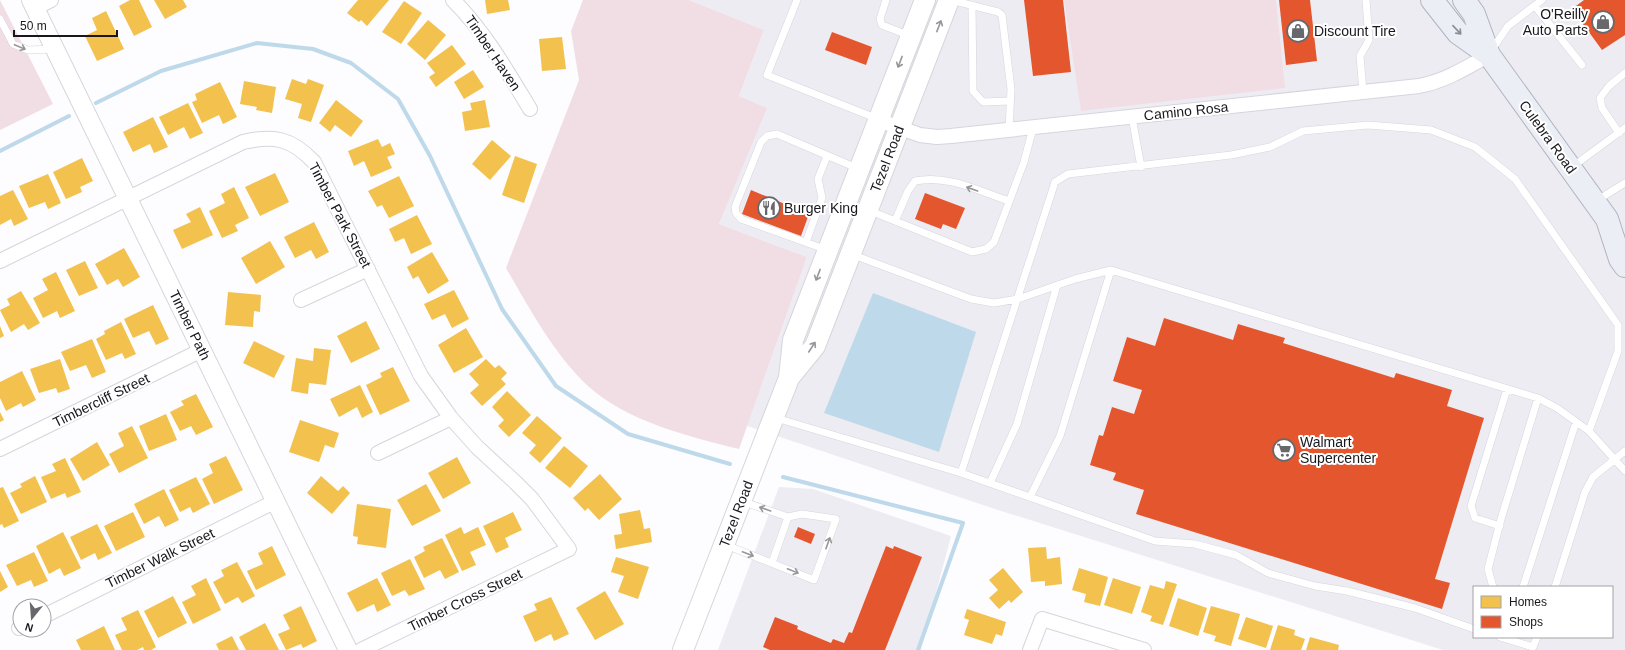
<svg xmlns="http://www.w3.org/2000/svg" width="1625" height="650" font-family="Helvetica,sans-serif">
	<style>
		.built { fill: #eeecf3; fill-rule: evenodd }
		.green { fill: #f1dee4 }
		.water { fill: #bdd9ea }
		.homes { fill: #f2c14e }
		.shops { fill: #e4572e }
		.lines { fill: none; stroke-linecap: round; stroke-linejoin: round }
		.stream { stroke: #bdd9ea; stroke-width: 4 }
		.service-casing { stroke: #d7d5db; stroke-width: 8 }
		.minor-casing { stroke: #d7d5db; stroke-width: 16 }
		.tertiary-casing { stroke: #d7d5db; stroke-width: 20 }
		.secondary-casing { stroke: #d7d5db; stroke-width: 22 }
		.primary-casing { stroke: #b0b4c0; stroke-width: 24 }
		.service { stroke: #fff; stroke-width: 7 }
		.minor { stroke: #fff; stroke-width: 14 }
		.tertiary { stroke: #fff; stroke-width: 18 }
		.secondary { stroke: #fff; stroke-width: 20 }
		.primary { stroke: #ebeef4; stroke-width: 22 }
		.oneway { stroke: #979799 }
		.oneway2 { stroke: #8c8d93 }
		.labels { text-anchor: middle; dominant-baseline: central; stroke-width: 4; stroke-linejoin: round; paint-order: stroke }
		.poi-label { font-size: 14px; fill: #18171d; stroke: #fff; text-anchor: start }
		.street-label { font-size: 14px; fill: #18171d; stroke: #fff }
	</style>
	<rect width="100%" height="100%" fill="#fdfcfe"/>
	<!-- built -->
	<path class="built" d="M689,0H1625V650H1443L995,509L747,426L807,257L719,224L766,108L739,96L764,30ZM1474,587H1612V637H1474Z
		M779,487L813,489L951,536L921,650H718Z"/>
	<!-- green -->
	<path class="green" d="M0,0L53,104L0,130Z
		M583,0H689L764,30L739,96L767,108L719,224L807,257L739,449C690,437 626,421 588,386C553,353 530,309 506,268L579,80L571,31Z
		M1064,0H1276L1285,88L1081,111Z"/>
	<!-- water -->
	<path class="water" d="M873,293L976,332L939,452L824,413Z"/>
	<!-- homes -->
	<path class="homes" d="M130,0H139L152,27L134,36L119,6Z
		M154,0H183L187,7L165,19Z
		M358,0H389L367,26L361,20L359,22L347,13Z
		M485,0H508L510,10L487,14Z
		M404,1L422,13L401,44L382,32Z
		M106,11L124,49L97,61L85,36L97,30L92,18Z
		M428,20L446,35L425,60L407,44Z
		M562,37L566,69L542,71L539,39Z
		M452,45L466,64L436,87L429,77L435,73L427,63Z
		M473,70L484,87L464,99L454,82Z
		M292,79L306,84L308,79L324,85L311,122L298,118L302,104L285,99Z
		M244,81L276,87L272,113L256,110L257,107L240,104Z
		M220,82L237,117L223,124L219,115L202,123L192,102L197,100L195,94Z
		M336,100L363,121L351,137L335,125L330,132L319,123Z
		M485,100L490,127L465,131L462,112L472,110L470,103Z
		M188,103L203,133L190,139L184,127L168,135L159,117Z
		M153,117L168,147L154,153L150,144L133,152L123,132Z
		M378,139L382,147L390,143L395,154L387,157L392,168L371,177L364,161L354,166L348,151Z
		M492,140L511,156L490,180L472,164Z
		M515,156L537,164L524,203L502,195Z
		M82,158L93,181L80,187L82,192L66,199L53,172Z
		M275,173L289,202L260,216L245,187Z
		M48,174L61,203L48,209L45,202L29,208L19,186Z
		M399,176L414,206L389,218L382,205L377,207L368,191Z
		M234,187L249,218L235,225L238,231L222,238L209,211L225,203L221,194Z
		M13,190L28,219L14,226L11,219L0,225V196Z
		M200,207L213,235L182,249L173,230L191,222L186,214Z
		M417,215L432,244L411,254L404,238L395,242L389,229Z
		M314,222L329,252L316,259L311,250L295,258L284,237Z
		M270,241L285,267L256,284L241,258Z
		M124,248L140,277L123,287L118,279L107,285L95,264Z
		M432,252L449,281L428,294L418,276L413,279L407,267Z
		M85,261L98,288L79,296L66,270Z
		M56,272L75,311L60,318L57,311L43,318L33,298L48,290L42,279Z
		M454,290L469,319L452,328L445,314L432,320L424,304Z
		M21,291L40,323L28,330L24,324L11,332L0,310L10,305L7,299Z
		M228,292L261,295L260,312L254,311L253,327L225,325Z
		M153,305L169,339L156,345L149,331L133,338L124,319Z
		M366,321L380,349L351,363L337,336Z
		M121,322L136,354L125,359L122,353L106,360L96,339L105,334L104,331Z
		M0,326L4,336L0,338Z
		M466,328L483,357L454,373L438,345Z
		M92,339L106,372L92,378L86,365L70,371L61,352Z
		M254,341L285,356L274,378L243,363Z
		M314,348L331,350L326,385L309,383L308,394L291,391L296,358L313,361Z
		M60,359L70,389L58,393L56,388L39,393L30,369Z
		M486,359L495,368L499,365L507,373L501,379L506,384L482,406L470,393L479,385L469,374Z
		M393,367L410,401L380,415L366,385L382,377L380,373Z
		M22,371L36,400L23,407L21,403L6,411L0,398V382Z
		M360,385L373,412L362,418L357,407L339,417L330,399Z
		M507,391L531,415L509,437L498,426L504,420L492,407Z
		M196,394L213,427L196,435L191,426L180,431L170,412L184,405L181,401Z
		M0,412L4,420L0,422Z
		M166,414L177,440L149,451L139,426Z
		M537,416L562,438L540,463L529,453L536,445L522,433Z
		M300,420L339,433L334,448L325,445L319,462L289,452Z
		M132,426L148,458L119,473L109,454L124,446L118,433Z
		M97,442L110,465L83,481L70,459Z
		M564,446L588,466L570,488L545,468Z
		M226,456L243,490L214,504L202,479L213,473L209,464Z
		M457,457L471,483L443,499L428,473Z
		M65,458L81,492L67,498L65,493L51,499L41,477L56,471L52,464Z
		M600,474L622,499L599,520L588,508L585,511L573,498Z
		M35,476L47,502L21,514L10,493L22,487L20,484Z
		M321,476L338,491L343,486L350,493L332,514L307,493Z
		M196,477L210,504L193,513L190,507L180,512L169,490Z
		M426,484L441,511L412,526L397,500Z
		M3,487L19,521L4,528L2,524L0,525V488Z
		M164,489L179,520L165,527L159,516L144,524L134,504Z
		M357,504L391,509L386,548L357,544L358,537L353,536Z
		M640,510L644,529L650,528L652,542L616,549L614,535L622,534L619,514Z
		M133,512L145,537L116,551L104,526Z
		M513,512L522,530L505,538L509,547L496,553L483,526Z
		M97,524L112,553L98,560L95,553L81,560L70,537Z
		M461,527L464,534L478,527L486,545L470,552L476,565L462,571L445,535Z
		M63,532L81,568L64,576L60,568L49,574L36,546Z
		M442,538L459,572L445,579L440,570L424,578L414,557L425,551L423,547Z
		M272,546L286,575L256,590L247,571L263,564L258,553Z
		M1046,547L1047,559L1060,557L1062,584L1045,586V581L1031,582L1028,548Z
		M34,552L48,581L34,587L31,580L17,586L6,565Z
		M616,557L649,567L638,599L618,592L624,576L611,572Z
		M410,559L425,589L409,596L405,590L392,596L381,573Z
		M237,562L255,596L242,603L238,597L225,604L213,582L224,576L221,570Z
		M1003,568L1023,592L1011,603L1009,600L999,609L989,598L998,590L989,580Z
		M1079,568L1108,577L1100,606L1084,602L1086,594L1072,590Z
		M0,571L8,587L0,592Z
		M206,578L221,610L193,624L182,602L196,595L191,586Z
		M377,578L391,605L377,612L374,604L357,612L347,593Z
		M1113,578L1141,587L1132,614L1104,605Z
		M1166,581L1177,584L1163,625L1150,621L1152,616L1141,612L1150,585L1164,589Z
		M605,591L624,624L595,640L576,608Z
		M173,596L187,623L158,638L144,611Z
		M551,597L569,634L554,641L551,634L535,642L523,616L537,610L534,604Z
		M1178,598L1207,608L1198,636L1169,626Z
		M301,606L317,641L303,648L301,644L286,650L278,634L290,629L283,615Z
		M1211,606L1240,614L1231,646L1214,641L1216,636L1203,632Z
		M967,609L1006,622L1002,636L996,634L992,644L964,635L969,620L964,618Z
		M138,610L156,647L151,650H144L143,647L137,650H122L115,635L127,630L121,618Z
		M1246,617L1273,626L1266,648L1238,639Z
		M265,623L279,650H246L239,637Z
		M1278,625L1295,630L1294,635L1305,639L1301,650H1270Z
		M104,626L115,650H81L76,640Z
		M232,636L239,650H219L216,644Z
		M1310,637L1339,645L1338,650H1306Z"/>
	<!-- shops -->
	<path class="shops" d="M1024,0H1063L1071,72L1033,76Z
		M1279,0H1310L1317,61L1286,65Z
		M1584,0H1625V35L1602,50L1572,9Z
		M832,32L872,47L866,65L825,50Z
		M751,190L809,214L801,236L742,214Z
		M925,193L965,208L956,229L943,224L941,229L915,219Z
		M1164,318L1233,340L1238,324L1285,338L1283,343L1394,378L1396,373L1452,390L1447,406L1484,418L1435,579L1450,583L1442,609L1136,514L1144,490L1113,480L1116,473L1090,465L1099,435L1103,436L1112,407L1134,414L1142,390L1113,381L1127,337L1155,346Z
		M798,527L815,534L811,544L794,537Z
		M886,546L893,549L894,546L922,557L885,650H770L763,647L775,617L798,626L797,629L831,643L833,639L844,643L849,632L852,633Z"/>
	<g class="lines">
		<!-- stream -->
		<path class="stream" d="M96,103L161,71L257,43L313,49L351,63L398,99L430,156L502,309L556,386L628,434L730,464
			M0,151L69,116
			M783,477L963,523L918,650"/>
		<!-- service casing -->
		<g class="service-casing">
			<path id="service" d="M797,0L767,75L878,119
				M886,0L880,19L882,25L910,36
				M951,0L998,12L1002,15L1011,89L1009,130
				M972,5L973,91L983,102L1010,101
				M1535,6L1582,65
				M0,19L13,44L28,50L55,49
				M1491,51L1508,26L1542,0
				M1363,92L1360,56L1369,40L1366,0
				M1132,117L1141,167
				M1619,133L1602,108L1600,98L1609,86L1625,73
				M1572,167L1625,128
				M1596,201L1625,183
				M868,210L972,252L986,249L994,242L1024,162L1033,128
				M895,221L908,191L915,181C947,174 979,191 1009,201
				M806,242L822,198L818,179L827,156
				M827,250L741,219L736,213L735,207L761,142L767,136L777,134L859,169
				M851,254L971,299L994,303L1018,299L1075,279L1111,270L1538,398L1557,408L1589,431L1625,471
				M776,418L961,473L1155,541L1195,544L1236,555L1268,573L1315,586L1347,591L1415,608L1474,629
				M961,473L1055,182L1068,174L1231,155L1270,147L1303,131L1368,125L1431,130L1475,147L1515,179L1618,325V351L1589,431
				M990,483L1017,424L1057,285
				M1030,497L1060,436L1111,270
				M1500,526L1475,518L1471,506L1507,389
				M726,545L814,580L836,519L802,514L788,517L741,501
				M772,563L788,517
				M1493,587L1488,569L1501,519L1538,398
				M1523,587L1576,422
				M1555,587L1585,492L1593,477L1625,451
				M1500,637L1533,647L1537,637"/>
		</g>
		<!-- minor casing -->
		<g class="minor-casing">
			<path id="minor" d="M453,0C485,32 507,71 530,109
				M35,8L51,0
				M878,120L920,135L937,137L951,136L1419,86C1445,81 1466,68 1489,55
				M0,261L243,142C274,135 291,138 314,162L421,376L451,418L477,447L516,483L532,499L569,549L361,650
				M301,300L368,269
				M0,449L202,350
				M378,453L451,418
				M44,616L276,501
				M19,628L20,627
				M1030,650L1042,619L1144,650"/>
		</g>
		<!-- tertiary casing -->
		<g class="tertiary-casing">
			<path id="tertiary" d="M31,0L348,650"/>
		</g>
		<!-- secondary casing -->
		<g class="secondary-casing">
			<path id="secondary" d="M789,378L815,346L949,0
				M683,650L789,378L793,340L925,0"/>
		</g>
		<!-- primary casing -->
		<g class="primary-casing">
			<path id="primary" d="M1432,0L1458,33L1489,55
				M1464,0L1474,14L1489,55L1607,219L1620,259L1625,266"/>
		</g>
		<!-- service -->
		<use href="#service" class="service"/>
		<!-- minor -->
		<use href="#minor" class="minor"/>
		<!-- tertiary -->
		<use href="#tertiary" class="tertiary"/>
		<!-- secondary -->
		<use href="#secondary" class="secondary"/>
		<!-- primary -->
		<use href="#primary" class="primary"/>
	</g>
	<!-- one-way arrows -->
	<defs><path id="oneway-shaft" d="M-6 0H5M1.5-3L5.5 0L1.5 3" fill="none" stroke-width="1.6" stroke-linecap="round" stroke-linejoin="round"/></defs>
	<g class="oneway">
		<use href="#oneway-shaft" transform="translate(939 26) rotate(-69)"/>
		<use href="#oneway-shaft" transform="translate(20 47) rotate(23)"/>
		<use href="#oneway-shaft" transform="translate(900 62) rotate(111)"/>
		<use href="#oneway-shaft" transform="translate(972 189) rotate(-161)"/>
		<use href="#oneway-shaft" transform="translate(818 275) rotate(111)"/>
		<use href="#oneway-shaft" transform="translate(812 347) rotate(-57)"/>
		<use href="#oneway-shaft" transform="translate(765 509) rotate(-161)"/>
		<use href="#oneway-shaft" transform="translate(828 543) rotate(-70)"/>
		<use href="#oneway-shaft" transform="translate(748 554) rotate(21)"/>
		<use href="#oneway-shaft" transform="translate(793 571) rotate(22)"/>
	</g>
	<use class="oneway2" href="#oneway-shaft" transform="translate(1457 30) rotate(47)"/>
	<!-- icons -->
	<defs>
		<g id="shop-ring" transform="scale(1.15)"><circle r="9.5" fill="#fff" stroke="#68676c" stroke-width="1.5"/><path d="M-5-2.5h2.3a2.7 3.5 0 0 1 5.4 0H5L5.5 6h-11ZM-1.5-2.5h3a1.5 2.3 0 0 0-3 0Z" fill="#68676c"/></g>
		<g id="restaurant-ring" transform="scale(1.15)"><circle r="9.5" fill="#fff" stroke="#68676c" stroke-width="1.5"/><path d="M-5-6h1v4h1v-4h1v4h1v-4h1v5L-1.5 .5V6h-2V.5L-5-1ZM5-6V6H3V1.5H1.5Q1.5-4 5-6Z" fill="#68676c"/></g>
		<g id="supermarket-ring" transform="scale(1.15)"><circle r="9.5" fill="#fff" stroke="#68676c" stroke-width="1.5"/><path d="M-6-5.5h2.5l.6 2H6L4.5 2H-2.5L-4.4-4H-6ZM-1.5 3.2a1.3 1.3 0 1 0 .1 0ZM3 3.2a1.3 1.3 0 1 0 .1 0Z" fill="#68676c"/></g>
	</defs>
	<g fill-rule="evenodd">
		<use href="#shop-ring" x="1603" y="22"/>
		<use href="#shop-ring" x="1298" y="31"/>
		<use href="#restaurant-ring" x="769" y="208"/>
		<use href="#supermarket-ring" x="1284" y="450"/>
	</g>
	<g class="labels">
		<!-- poi labels -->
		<g class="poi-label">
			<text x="1588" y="14" text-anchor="end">O'Reilly<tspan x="1588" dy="16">Auto Parts</tspan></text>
			<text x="1314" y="31">Discount Tire</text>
			<text x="784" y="208">Burger King</text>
			<text x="1300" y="442">Walmart<tspan x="1300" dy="16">Supercenter</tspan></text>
		</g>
		<!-- street labels -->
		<g class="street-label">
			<text transform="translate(493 53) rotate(56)">Timber Haven</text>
			<text transform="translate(1186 111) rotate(-6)">Camino Rosa</text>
			<text transform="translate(1548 137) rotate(54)">Culebra Road</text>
			<text transform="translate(887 159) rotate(-69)">Tezel Road</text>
			<text transform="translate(340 215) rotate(62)">Timber Park Street</text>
			<text transform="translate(190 325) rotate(64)">Timber Path</text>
			<text transform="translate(101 400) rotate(-26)">Timbercliff Street</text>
			<text transform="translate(736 514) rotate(-69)">Tezel Road</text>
			<text transform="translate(160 558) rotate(-26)">Timber Walk Street</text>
			<text transform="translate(465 600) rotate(-26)">Timber Cross Street</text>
		</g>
	</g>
	<!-- legend -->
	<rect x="1473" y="586" width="140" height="52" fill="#ffffff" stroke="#a3a2a5"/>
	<rect x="1481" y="596" width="20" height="12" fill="#f2c14e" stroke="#a3a2a5"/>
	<text x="1509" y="606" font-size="12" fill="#18171d">Homes</text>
	<rect x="1481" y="616" width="20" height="12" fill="#e4572e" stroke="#a3a2a5"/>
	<text x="1509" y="626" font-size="12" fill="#18171d">Shops</text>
	<!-- north arrow -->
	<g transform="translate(32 618) rotate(197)"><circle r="19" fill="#ffffff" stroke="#a3a2a5"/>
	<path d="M0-3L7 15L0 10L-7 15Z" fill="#68676c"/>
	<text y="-6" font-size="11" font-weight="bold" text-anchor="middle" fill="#18171d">N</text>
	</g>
	<!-- scale -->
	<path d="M14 30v6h103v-6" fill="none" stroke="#18171d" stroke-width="2"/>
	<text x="20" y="30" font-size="12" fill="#18171d" stroke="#ffffff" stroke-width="3" paint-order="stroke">50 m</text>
</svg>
